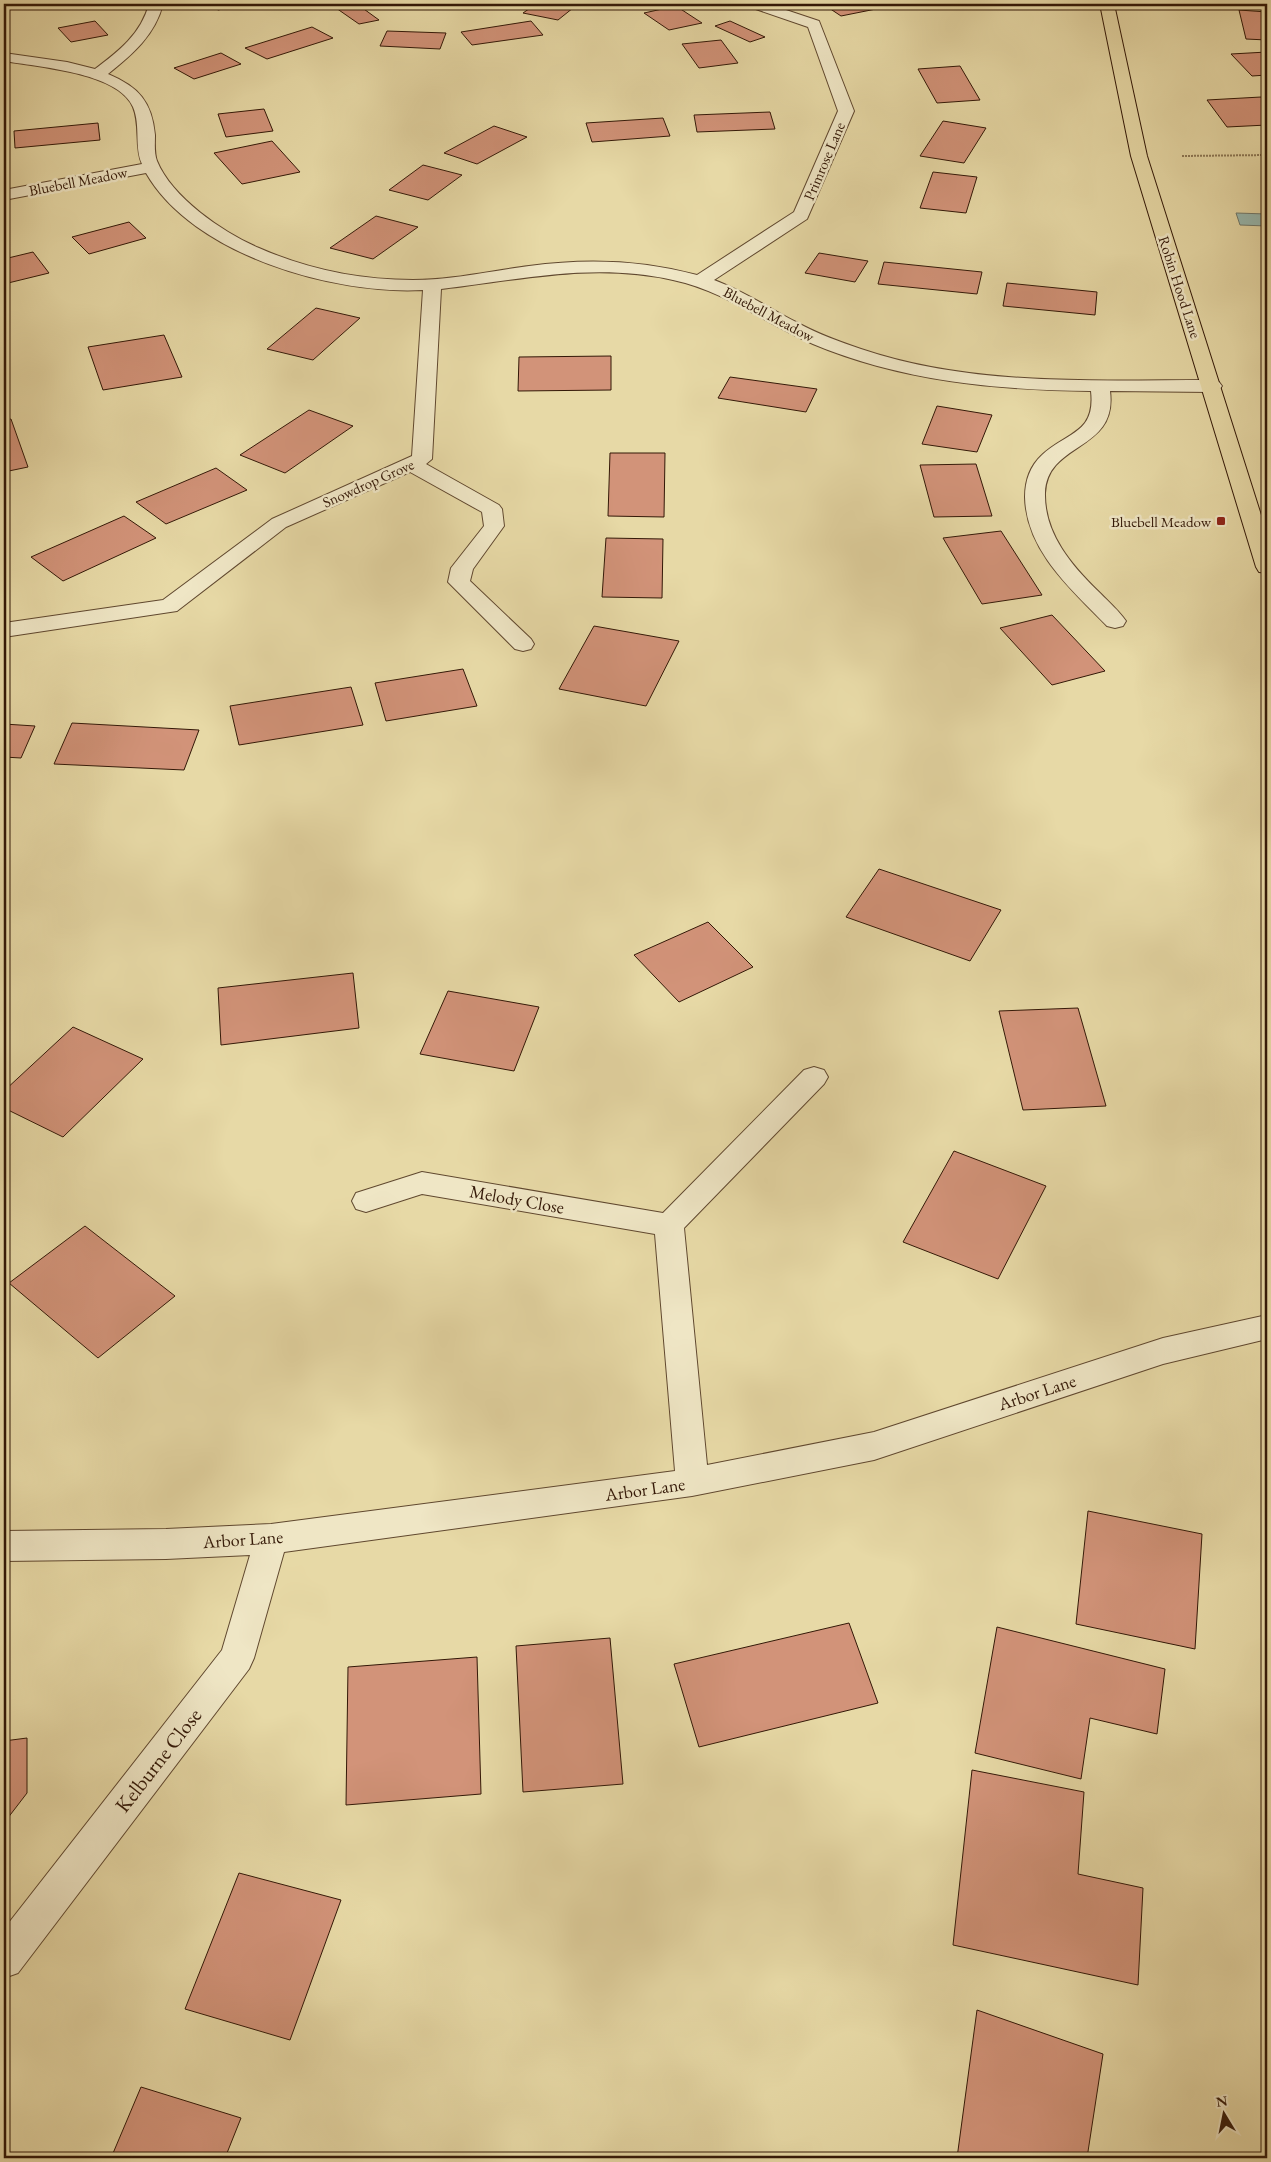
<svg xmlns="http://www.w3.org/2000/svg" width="1271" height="2162" font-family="'EB Garamond',serif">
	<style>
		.water { fill: #98b9b0; stroke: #70796c }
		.building { fill: #d29379; stroke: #331807 }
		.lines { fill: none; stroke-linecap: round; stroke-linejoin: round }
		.minor-casing { stroke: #60482f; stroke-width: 2 }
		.major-casing { stroke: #331807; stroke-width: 2 }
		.path { stroke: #331807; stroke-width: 2; stroke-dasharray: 0.5 1; stroke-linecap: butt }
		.minor { fill: #efe6c5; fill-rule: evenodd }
		.major { fill: #e7d9a6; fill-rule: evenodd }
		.poi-dot { fill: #8f2418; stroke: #efe6c5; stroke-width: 2 }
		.labels { text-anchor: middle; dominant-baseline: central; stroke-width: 5; stroke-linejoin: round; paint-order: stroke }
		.far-street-label { font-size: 15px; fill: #331807; stroke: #efe6c5 }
		.far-poi-label { font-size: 15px; fill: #331807; stroke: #efe6c5; text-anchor: end }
		.street-label { font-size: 18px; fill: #331807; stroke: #efe6c5 }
		.near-street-label { font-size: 21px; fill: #331807; stroke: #efe6c5 }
	</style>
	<rect width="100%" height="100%" fill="#e7d9a6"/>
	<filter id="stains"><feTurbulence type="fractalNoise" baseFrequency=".004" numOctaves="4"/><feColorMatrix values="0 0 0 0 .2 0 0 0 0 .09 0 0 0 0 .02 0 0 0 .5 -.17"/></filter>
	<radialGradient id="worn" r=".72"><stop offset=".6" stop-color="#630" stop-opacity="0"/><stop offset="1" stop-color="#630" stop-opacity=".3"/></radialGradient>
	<!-- water -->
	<path class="water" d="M1236,213L1267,214V226L1240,225Z"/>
	<!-- building -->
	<path class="building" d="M210,4H247L218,10Z
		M357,4L379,20L359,24L336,8Z
		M536,4H578L558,20L523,13Z
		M823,4H901L841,16Z
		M676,6L702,23L669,30L644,13Z
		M1239,10L1267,12V40L1246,39Z
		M95,21L108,35L71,42L58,28Z
		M531,21L543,35L472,45L461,32Z
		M730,21L765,37L750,42L715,26Z
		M312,27L333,38L267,59L245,48Z
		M387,31L446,33L440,49L380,46Z
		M721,40L738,63L699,68L682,44Z
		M1267,52V75L1252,76L1231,54Z
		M221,53L241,64L194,79L174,68Z
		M960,66L980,100L937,103L918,69Z
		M1261,97L1267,106V125L1227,127L1207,100Z
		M264,109L273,131L226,137L218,114Z
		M770,112L775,129L697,132L694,115Z
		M663,118L670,136L592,142L586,123Z
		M943,121L986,128L964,163L920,156Z
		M98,123L100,140L15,148L14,131Z
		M494,126L527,137L477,164L444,153Z
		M272,141L300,172L242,184L214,153Z
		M423,165L462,175L428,200L389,190Z
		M933,172L977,177L966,213L920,208Z
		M376,216L418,227L373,259L330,248Z
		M129,222L146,238L89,254L72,237Z
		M33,252L49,273L4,284V259Z
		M819,253L868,261L855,282L805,273Z
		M884,262L982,272L977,294L878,284Z
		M1007,283L1097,292L1095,315L1003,306Z
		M316,308L360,318L313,360L267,349Z
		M164,335L182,377L103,390L88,347Z
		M611,356V390L518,391L519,357Z
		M730,377L817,389L806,412L718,398Z
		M937,406L992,415L977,452L922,444Z
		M309,410L353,426L285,473L240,455Z
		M11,419L28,467L4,472V420Z
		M610,453H665L664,517L608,516Z
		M976,464L992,516L934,517L920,465Z
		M216,468L247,490L166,524L136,502Z
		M124,516L156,538L63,581L31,557Z
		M1001,531L1042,595L982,604L943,538Z
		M606,538L663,539L662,598L602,597Z
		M1052,615L1105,671L1052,685L1000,628Z
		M594,626L679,641L646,706L559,689Z
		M463,669L477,706L386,721L375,683Z
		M351,687L363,725L239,745L230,706Z
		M72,723L199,730L184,770L54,764Z
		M4,724L35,726L21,758L4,757Z
		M879,869L1001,910L970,961L846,917Z
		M708,922L753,967L679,1002L634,955Z
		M353,973L359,1028L221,1045L218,988Z
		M448,991L539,1007L514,1071L420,1054Z
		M1078,1008L1106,1106L1023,1110L999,1011Z
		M73,1027L143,1059L63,1137L4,1108V1091Z
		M954,1151L1046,1186L998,1279L903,1242Z
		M85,1226L175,1296L98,1358L9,1283Z
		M1088,1511L1202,1534L1195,1649L1076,1624Z
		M849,1623L878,1703L699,1747L674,1664Z
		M997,1627L1165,1669L1157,1734L1090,1718L1081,1779L975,1753Z
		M610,1638L623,1784L523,1792L516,1646Z
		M477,1657L481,1794L346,1805L348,1667Z
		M27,1738V1793L4,1823V1741Z
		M972,1770L1084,1792L1078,1874L1143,1888L1138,1985L953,1945Z
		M239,1873L341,1900L290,2040L185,2009Z
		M977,2010L1103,2054L1087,2158H957Z
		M141,2087L241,2118L225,2158H111Z"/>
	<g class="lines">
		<!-- minor casing -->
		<g class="minor-casing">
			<path id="minor" d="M149,4H163C155,35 133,54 108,74C139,87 152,102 155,135C155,144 154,153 157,161C172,198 224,233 259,248C307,269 360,280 413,280C452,280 490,271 529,266C586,258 642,260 697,275L794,212L838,111L808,27L750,7L748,4H768L819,21L854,111L807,219L714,280C744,291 770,309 798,323C818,334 840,342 861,349C973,387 1096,380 1212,380L1219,382L1222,386L1219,390L1212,392L1110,391C1118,452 1047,441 1045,493C1044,534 1072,566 1100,593C1109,602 1119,611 1126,621L1123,626L1115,628L1107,626C1072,590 1026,551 1025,497C1025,481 1030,466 1042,455C1066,432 1096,434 1091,391C997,390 901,381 813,344C766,324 725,291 673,280C593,262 520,280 441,289L432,459L426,464L499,505L502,509L504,526L473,569L470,581L531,639L534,644L531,649L523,651L515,649L448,582L451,568L484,526L482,512L410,472L286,527L177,611L4,637V623L163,600L272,519L412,456L423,290C334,295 193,255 146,173L4,200V190L142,164C134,147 141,126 133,107C118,72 37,67 4,61V53L67,62L95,69C119,51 141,34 149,4Z
				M381,4H404L402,7H383Z
				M814,1067L824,1070L828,1077L824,1084L684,1228L707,1465L874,1432L1163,1338L1267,1315V1339L1163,1364L874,1460L692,1496L284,1552L254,1658L249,1669L18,1973L4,1978V1929L222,1650L250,1555L166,1559L4,1561V1531L166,1529L271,1524L675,1471L655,1234L422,1194L366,1212L356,1209L352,1201L356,1193L422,1172L663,1213L804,1070Z"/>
		</g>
		<!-- major casing -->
		<g class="major-casing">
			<path id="major" d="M1100,4H1114L1147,156L1267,534V573L1259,572L1256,567L1131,156Z"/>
		</g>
		<!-- path -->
		<path class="path" d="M1182,156L1267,155"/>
		<!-- minor -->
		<use href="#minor" class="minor"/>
		<!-- major -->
		<use href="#major" class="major"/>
	</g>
	<!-- markers -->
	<rect class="poi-dot" x="1216" y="516" width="10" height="10" rx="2.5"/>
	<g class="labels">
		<!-- far-street labels -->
		<g class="far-street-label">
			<text transform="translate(824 161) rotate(-67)">Primrose Lane</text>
			<text transform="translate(78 181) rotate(-11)">Bluebell Meadow</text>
			<text transform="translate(1180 287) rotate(72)">Robin Hood Lane</text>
			<text transform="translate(769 314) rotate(28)">Bluebell Meadow</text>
			<text transform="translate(368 483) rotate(-24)">Snowdrop Grove</text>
		</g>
		<!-- far-poi labels -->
		<g class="far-poi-label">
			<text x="1211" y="521">Bluebell Meadow</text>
		</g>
		<!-- street labels -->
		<g class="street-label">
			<text transform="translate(517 1199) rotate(10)">Melody Close</text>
			<text transform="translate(1037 1392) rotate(-18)">Arbor Lane</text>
			<text transform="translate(645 1489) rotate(-8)">Arbor Lane</text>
			<text transform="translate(243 1539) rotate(-4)">Arbor Lane</text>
		</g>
		<!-- near-street labels -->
		<g class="near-street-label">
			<text transform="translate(158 1760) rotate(-52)">Kelburne Close</text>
		</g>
	</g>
	<!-- margin -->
	<rect width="1271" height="2162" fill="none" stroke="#e7d9a6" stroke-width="20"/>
	<rect x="5" y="5" width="1261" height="2152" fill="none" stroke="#331807" stroke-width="2.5"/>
	<rect x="10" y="10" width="1251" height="2142" fill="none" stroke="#331807"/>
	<!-- north arrow -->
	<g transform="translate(1224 2114) rotate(350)" stroke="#efe6c5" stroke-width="4" paint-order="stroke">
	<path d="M0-4L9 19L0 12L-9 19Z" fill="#331807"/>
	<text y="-8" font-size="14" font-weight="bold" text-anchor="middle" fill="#331807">N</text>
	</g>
	<rect width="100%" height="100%" filter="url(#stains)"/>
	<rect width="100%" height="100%" fill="url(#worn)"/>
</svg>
